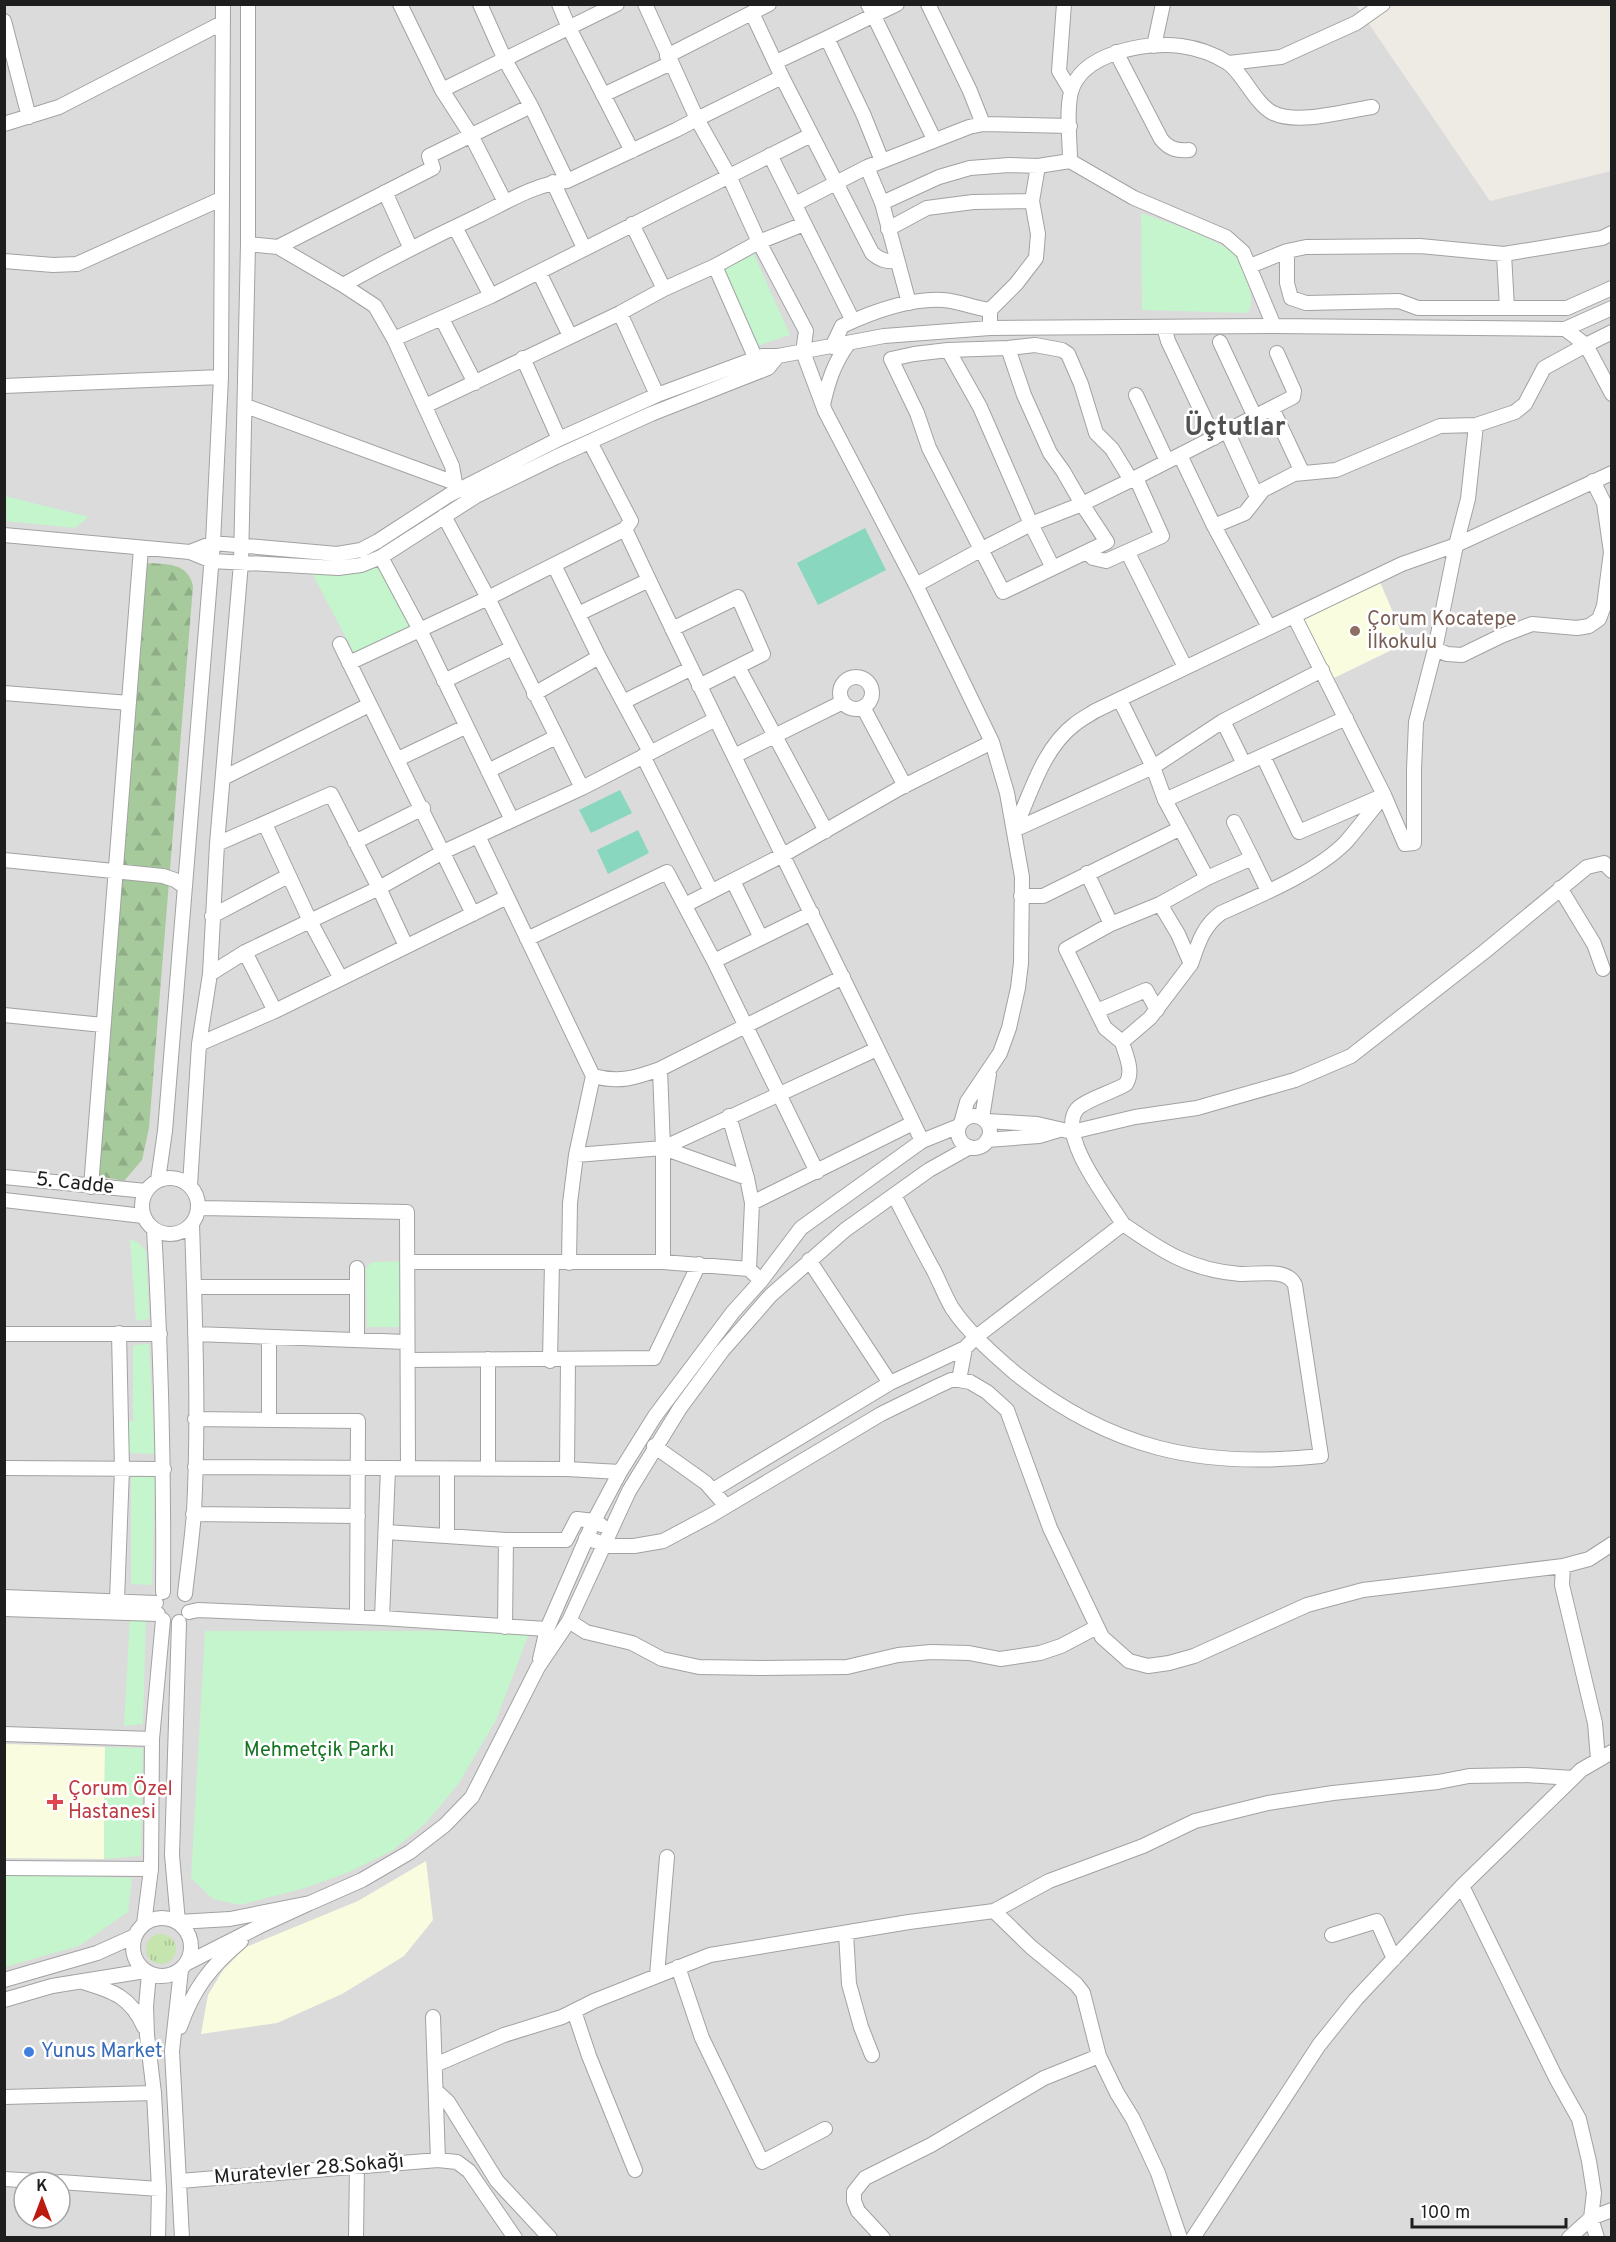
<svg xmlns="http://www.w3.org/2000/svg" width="1616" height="2242" font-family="Overpass,sans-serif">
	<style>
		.residential { fill: #dcdbdb; fill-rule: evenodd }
		.education { fill: #fafcdf }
		.grass { fill: url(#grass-tufts) }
		.forest { fill: url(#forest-firs) }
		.park { fill: #c4f5cc }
		.pitch { fill: #88d7be }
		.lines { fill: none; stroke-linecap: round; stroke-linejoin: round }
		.minor-casing { stroke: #a2a2a2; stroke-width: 16 }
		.minor { stroke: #fff; stroke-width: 14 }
		.education-dot { fill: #8d6e63; stroke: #fff; stroke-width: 2 }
		.health-dot { fill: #e0444e; stroke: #fff; stroke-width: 2 }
		.shop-dot { fill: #3f7fe0; stroke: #fff; stroke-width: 2 }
		.labels { text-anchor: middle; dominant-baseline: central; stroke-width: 5; stroke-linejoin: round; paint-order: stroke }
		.education-label { font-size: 20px; fill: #785e54; stroke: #fff; text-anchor: start }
		.street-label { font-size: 20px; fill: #1e1e1e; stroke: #fff }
		.park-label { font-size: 20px; fill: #147422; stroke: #fff }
		.health-label { font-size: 20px; fill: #be3a42; stroke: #fff; text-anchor: start }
		.shop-label { font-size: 20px; fill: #366cbe; stroke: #fff; text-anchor: start }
		.district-label { font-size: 26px; font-weight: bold; fill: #515151; stroke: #fff }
	</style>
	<defs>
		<pattern id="grass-tufts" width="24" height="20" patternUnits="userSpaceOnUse" patternTransform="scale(1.5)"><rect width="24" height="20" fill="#c5e4ae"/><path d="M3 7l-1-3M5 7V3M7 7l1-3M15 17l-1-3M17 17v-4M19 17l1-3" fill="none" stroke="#a9c395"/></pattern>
		<pattern id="forest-firs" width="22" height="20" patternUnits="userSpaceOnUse" patternTransform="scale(1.5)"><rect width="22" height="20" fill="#a7ca9c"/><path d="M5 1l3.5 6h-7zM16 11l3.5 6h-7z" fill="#8fad86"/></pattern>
	</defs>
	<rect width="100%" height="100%" fill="#eeebe4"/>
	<!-- residential -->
	<path class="residential" d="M5,5H1356L1490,201L1611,171V2237L5,2238ZM24,2182H60V2218H24Z"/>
	<!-- education -->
	<path class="education" d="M1380,582L1406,643L1334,678L1304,620Z
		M5,1744L105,1747L104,1859L5,1858Z
		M426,1861L433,1920L404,1956L342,1994L277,2023L201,2034L208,1995L223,1970L246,1947L358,1901Z"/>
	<!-- grass -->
	<path class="grass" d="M146 1949a15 15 0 1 1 30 0a15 15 0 1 1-30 0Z"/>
	<!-- forest -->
	<path class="forest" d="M145,563C166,564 188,562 193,586L149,1128L142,1160L124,1181L99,1176Z"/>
	<!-- park -->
	<path class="park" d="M1141,213C1161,220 1231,243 1241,260C1245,268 1246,279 1249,287C1251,297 1254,305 1247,313L1142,310Z
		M753,252L790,335L754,347L723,266Z
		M4,496H5L89,517L75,528L5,521L7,516L5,515Z
		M383,565L412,626L354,653L312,573L347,574Z
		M130,1239L139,1243L146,1251L149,1319L136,1321Z
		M406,1261L405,1327H367L366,1268L372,1262Z
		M149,1344L155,1454L128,1453L127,1421H133V1345Z
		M131,1475H155L152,1585L131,1584Z
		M130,1616H146L143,1724L124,1726Z
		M205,1631H530L496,1720L459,1783L426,1823L393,1850L349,1872L305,1888L240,1905L213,1899L191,1878Z
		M105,1747L143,1748L141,1856L104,1859Z
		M5,1873L132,1878L128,1912L79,1946L5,1967Z"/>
	<!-- pitch -->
	<path class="pitch" d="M865,528L886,570L818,605L797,563Z
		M620,790L632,813L591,833L579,810Z
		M638,830L649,853L608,874L597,850Z"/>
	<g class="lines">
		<!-- minor casing -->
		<g class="minor-casing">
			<path id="minor" d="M400,4L442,90
				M480,4L505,60L531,106L567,181
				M559,4L569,28L632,151
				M645,4L697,119L782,77
				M868,4L934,139
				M928,4L970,91L983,124
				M1064,4L1059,71L1071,91
				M752,13L782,77L872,253C880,260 886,262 897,261
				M4,21L29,117
				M1154,46L1163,4
				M1116,52L1161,139C1169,149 1177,151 1189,150
				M667,56L769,4
				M776,62L827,38
				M1229,63L1281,57L1356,23L1383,4
				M603,95L671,63
				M4,124L59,107L222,23
				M770,155L853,321
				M882,161L864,116L827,38L897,4
				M867,167L882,203L909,303
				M553,182L584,248
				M385,192L411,249
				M505,202L471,135L442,90L617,4
				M882,203L939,177L970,168L1009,165L1038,166L1070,161
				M795,204L867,167L969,127L983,124L1070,126
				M632,224L664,289
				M455,227L491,296
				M888,229L927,208L973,202L1032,201
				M248,244L278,247L343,285
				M278,247L433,168L429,156L531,106
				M1287,251V283L1291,298L1306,303L1399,301L1418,308H1567L1612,288
				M1504,254L1507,308
				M4,261L53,265L77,264L221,199
				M715,266L755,357
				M1250,266L1287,251L1306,247L1420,246L1504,254L1602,238L1612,233
				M539,272L570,336
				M990,310L1016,284L1036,258L1038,234L1032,201L1038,166
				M620,313L657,395
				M442,319L475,383
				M1274,326L1243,252L1226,237L1134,198L1070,161C1070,140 1066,111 1071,92C1081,53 1147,41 1181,46C1196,48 1214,54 1228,63C1243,73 1255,104 1273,113C1298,125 1345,111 1372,107
				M1164,327L1168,341L1214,438
				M1565,329L1586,345L1612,332
				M394,339L491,296L811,135
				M1220,342L1255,417
				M832,347L842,326C872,312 909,298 943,300C959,301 974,308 990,310V328
				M1008,348L1024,395L1050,453L1063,471L1082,504L1107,542L1003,592L929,448L917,413L891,359L914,354L948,350L1008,348L1035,345L1062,350L1068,354L1081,384L1096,433L1112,449L1131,480
				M948,350L980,407L1031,524L1053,568
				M523,358L559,439
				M4,386L221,377
				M1136,395L1167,461
				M823,405C828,382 834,363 848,344
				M246,406L455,483
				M425,406L620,313L664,289L715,266L759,242L804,224
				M1272,408L1302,472
				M1227,431L1257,497
				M1180,455L1214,526L1269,627
				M460,490L455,483L452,466L394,339L375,306L343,285C388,260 435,236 482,214C508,201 538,183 567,181L676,130L697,119L729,176L759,242L806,331L803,352L825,411L916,585L992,742L1007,793L1022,877L1021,963L1018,988L1009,1028L1000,1053L967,1102L962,1120
				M444,516L488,598L582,788
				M1214,526L1245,513L1263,490L1294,474L1336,470L1440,426L1476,425L1515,412L1525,404L1544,368L1586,345L1612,394
				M625,529C721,735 824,936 922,1141
				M4,535L190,552L212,561L338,568L361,565L381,557L476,496L556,457L651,414L768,368L778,356
				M190,552L213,543L337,554L361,550L378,541L449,495L559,439L657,395L762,356H778L884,336L990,328L1274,326L1565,329L1612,308
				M1087,552L1093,558L1106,561L1162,536L1136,478
				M1128,553L1185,667
				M381,557L420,630L512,820
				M554,565L599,657L650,752
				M916,585L982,549L1031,524L1082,504L1131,480L1293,397L1294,391L1277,353
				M578,614L649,580
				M1294,616L1384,795L1405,844L1414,843V770L1416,722L1435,649L1456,545L1468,499L1476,425
				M672,629L738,597L763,654L699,686
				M340,644L473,914
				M1435,649L1447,654L1462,655L1501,636L1532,624L1577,628L1589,626L1599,619L1604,606L1611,552L1604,503L1593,481
				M349,663L488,598L625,529L631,521L590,442
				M738,667L826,831
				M840 693a16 16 0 1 1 32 0a16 16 0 1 1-32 0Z
				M444,681L512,648
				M4,693L129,703
				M534,694L599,657
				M1120,700L1153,767L1165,800L1207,878
				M623,702L690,669
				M863,707L905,786
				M1223,721L1244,764
				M643,756L711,891
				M734,756L843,702
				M1263,756L1299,832L1382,796
				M398,759L465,727
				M488,771L556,737
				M223,778L369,705
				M1165,800L1346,718
				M265,824L310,921L340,977
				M1014,830C1031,794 1042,749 1075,724C1081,719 1089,715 1095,711L1402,564L1456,545L1612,473
				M1014,830L1153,767L1223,721L1322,670
				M478,836L593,1076L576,1155L570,1203L569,1263
				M355,842L423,808
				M217,844L331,794L379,888L406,946
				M1252,858L1268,891
				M4,860L163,876L175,880L185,887
				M1087,873L1111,924
				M733,881L761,938
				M1560,888L1594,944L1603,969
				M1021,896H1043L1179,829
				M685,905L783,855L900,788L992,742
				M212,916L288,876
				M527,939L667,872L714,961L817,1172
				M245,952L275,1011
				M714,961L812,913
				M1191,964C1198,944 1203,926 1221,913C1259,896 1317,872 1346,842C1359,827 1371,811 1384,795
				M210,974L245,952L379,888L443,852L582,788L716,719
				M1097,1011L1146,990L1157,1010
				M4,1015L103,1025
				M1122,1042L1105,1028L1066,949L1111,924L1160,904L1207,878L1252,858L1234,822
				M199,1044L275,1011L507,897
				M660,1069L663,1148V1262
				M593,1076C619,1083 635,1078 660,1069L843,977
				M729,1116L747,1178L752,1203L749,1269L755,1275
				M958 1132a16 16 0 1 1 32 0a16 16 0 1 1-32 0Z
				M982,1118L989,1074
				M986,1121L1037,1124L1072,1132L1135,1117L1197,1108L1295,1080L1351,1056L1484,952L1587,867L1604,863L1612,871
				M987,1140L1039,1136L1059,1130
				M663,1148L747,1178
				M576,1155L663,1148L877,1049
				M4,1177L146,1191
				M142 1206a28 28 0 1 1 56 0a28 28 0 1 1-56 0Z
				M158,1180L165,1131L213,543L221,377L223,4
				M190,1185L199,1044L210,974L217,844L241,563L248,244V4
				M91,1187L141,548
				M894,1195C907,1220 920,1246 934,1271C940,1283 945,1296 952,1308C968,1332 993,1354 1015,1373C1110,1449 1201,1469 1321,1456L1295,1285C1287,1267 1257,1275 1240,1274C1190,1270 1162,1251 1123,1224
				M4,1200L143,1216
				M752,1203L913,1123
				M199,1208L407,1212L408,1468
				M154,1229C161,1350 164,1471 163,1592
				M809,1260L890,1383
				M408,1262H663L749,1269
				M357,1268V1340
				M194,1287H356
				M4,1334H160
				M195,1334L407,1342
				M488,1359V1469
				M408,1360L654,1358L699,1264
				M550,1361L552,1262
				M959,1380L965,1348L976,1337L1123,1224C1109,1201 1056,1135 1077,1109C1085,1100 1113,1092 1126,1084C1134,1071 1126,1056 1122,1042L1150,1018L1191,964L1178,934L1160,904
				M195,1419L358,1421L357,1617
				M269,1420V1337
				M654,1446L706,1483L726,1506
				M195,1467L567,1469L620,1472
				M4,1468L164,1469
				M567,1469L568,1360
				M713,1490L890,1383L965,1348
				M193,1514L358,1516
				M386,1532L506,1540H566L577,1519L594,1521L601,1525
				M447,1535V1469
				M586,1538L610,1546H634L663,1541L710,1516L881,1414L936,1387L951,1380H959L970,1382L987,1392L1007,1410L1050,1528L1102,1637L1129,1661L1148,1666L1169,1663L1194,1656L1307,1605L1363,1590L1563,1566L1589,1559L1612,1544
				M1563,1566L1562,1585L1595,1723L1598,1759
				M185,1594C188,1567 192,1540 194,1512C199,1416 195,1320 192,1224
				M4,1597L156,1603
				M117,1600L122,1469L119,1333
				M4,1609L158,1614
				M189,1612L198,1610L382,1618L547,1629
				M382,1618L388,1469
				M569,1621L586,1632L632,1643L662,1659L699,1667L761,1668L847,1667L898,1655L931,1652L969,1653L1000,1659L1040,1653L1061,1646L1097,1627
				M179,1622L172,1855L178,1922L230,1919L310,1903L260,1926L187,1963
				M505,1627L506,1540
				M540,1659L547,1629L594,1521L620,1472L655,1416L733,1312L761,1281L801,1228L922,1141L959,1126
				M4,1734L152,1739
				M4,1868L151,1869
				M1462,1886L1556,2078L1579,2119L1589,2161L1594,2193L1591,2218L1597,2238
				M310,1903L362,1880L410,1852L445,1825L472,1797L538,1667L569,1621L629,1491L680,1408L722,1351L771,1295L845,1230L929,1170L970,1147
				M994,1911L1031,1947L1076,1984L1083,1993L1099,2056L1117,2093L1133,2119L1158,2173L1180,2238
				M133 1947a29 29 0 1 1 58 0a29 29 0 1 1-58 0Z
				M144,1924L151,1869L152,1739L163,1620
				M846,1933L849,1984L861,2027L872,2055
				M1332,1935L1377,1921L1394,1959
				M678,1967L702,2038L762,2162L825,2129
				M181,1970L172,2051L182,2238
				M149,1973L146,2007L147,2035L154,2093L159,2189L158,2238
				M657,1975L667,1857
				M4,1980L97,1953L135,1936
				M83,1982C113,1991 131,1997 144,2027
				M4,2000L52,1986L145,1971
				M574,2011L589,2056L635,2170
				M433,2017L438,2160L457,2162L469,2171L515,2238
				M180,2027C193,1989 211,1966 241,1941
				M435,2065L504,2035L562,2017L594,2001L710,1955L909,1922L994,1911L1049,1881L1143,1846L1195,1821L1268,1803L1333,1793L1438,1782L1469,1776L1526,1775L1573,1778
				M436,2091L448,2102L497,2181L550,2238
				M4,2097L154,2093
				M4,2179L54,2182
				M180,2181L438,2160
				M60,2182L159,2189
				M356,2238L357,2166
				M883,2238L858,2211L854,2201V2192L865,2178L931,2145L1044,2078L1099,2056
				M1193,2238L1319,2045L1356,1999L1462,1886L1573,1778L1581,1770L1612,1752
				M1569,2238L1591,2218L1612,2210"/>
		</g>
		<!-- minor -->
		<use href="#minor" class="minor"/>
	</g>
	<!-- markers -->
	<circle class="education-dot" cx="1355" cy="631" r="6"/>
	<path class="health-dot" d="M52 1793h6v6h6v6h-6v6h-6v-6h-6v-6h6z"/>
	<circle class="shop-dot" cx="29" cy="2052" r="6"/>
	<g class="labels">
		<!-- education labels -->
		<g class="education-label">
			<text x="1367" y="620">Çorum Kocatepe<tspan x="1367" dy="23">İlkokulu</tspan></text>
		</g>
		<!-- street labels -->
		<g class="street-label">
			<text transform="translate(75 1184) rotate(6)">5. Cadde</text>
			<text transform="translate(309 2170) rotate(-5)">Muratevler 28.Sokağı</text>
		</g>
		<!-- park labels -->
		<g class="park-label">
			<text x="319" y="1751">Mehmetçik Parkı</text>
		</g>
		<!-- health labels -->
		<g class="health-label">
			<text x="68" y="1790">Çorum Özel<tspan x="68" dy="23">Hastanesi</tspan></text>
		</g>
		<!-- shop labels -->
		<g class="shop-label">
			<text x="41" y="2052">Yunus Market</text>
		</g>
		<!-- district labels -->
		<g class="district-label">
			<text x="1235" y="428">Üçtutlar</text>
		</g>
	</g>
	<!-- border -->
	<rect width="1616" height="2242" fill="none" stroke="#1e1e1e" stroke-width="12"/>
	<!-- north arrow -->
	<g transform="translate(42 2200)"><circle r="28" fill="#ffffff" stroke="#a5a5a5" stroke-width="1.5"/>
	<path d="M0-4.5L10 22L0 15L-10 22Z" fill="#bc1b0f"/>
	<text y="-9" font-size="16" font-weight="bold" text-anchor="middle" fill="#1e1e1e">K</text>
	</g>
	<!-- scale -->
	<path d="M1412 2218v9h154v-9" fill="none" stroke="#1e1e1e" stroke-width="3"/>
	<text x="1421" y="2218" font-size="18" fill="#1e1e1e" stroke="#ffffff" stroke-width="4.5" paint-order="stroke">100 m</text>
</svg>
